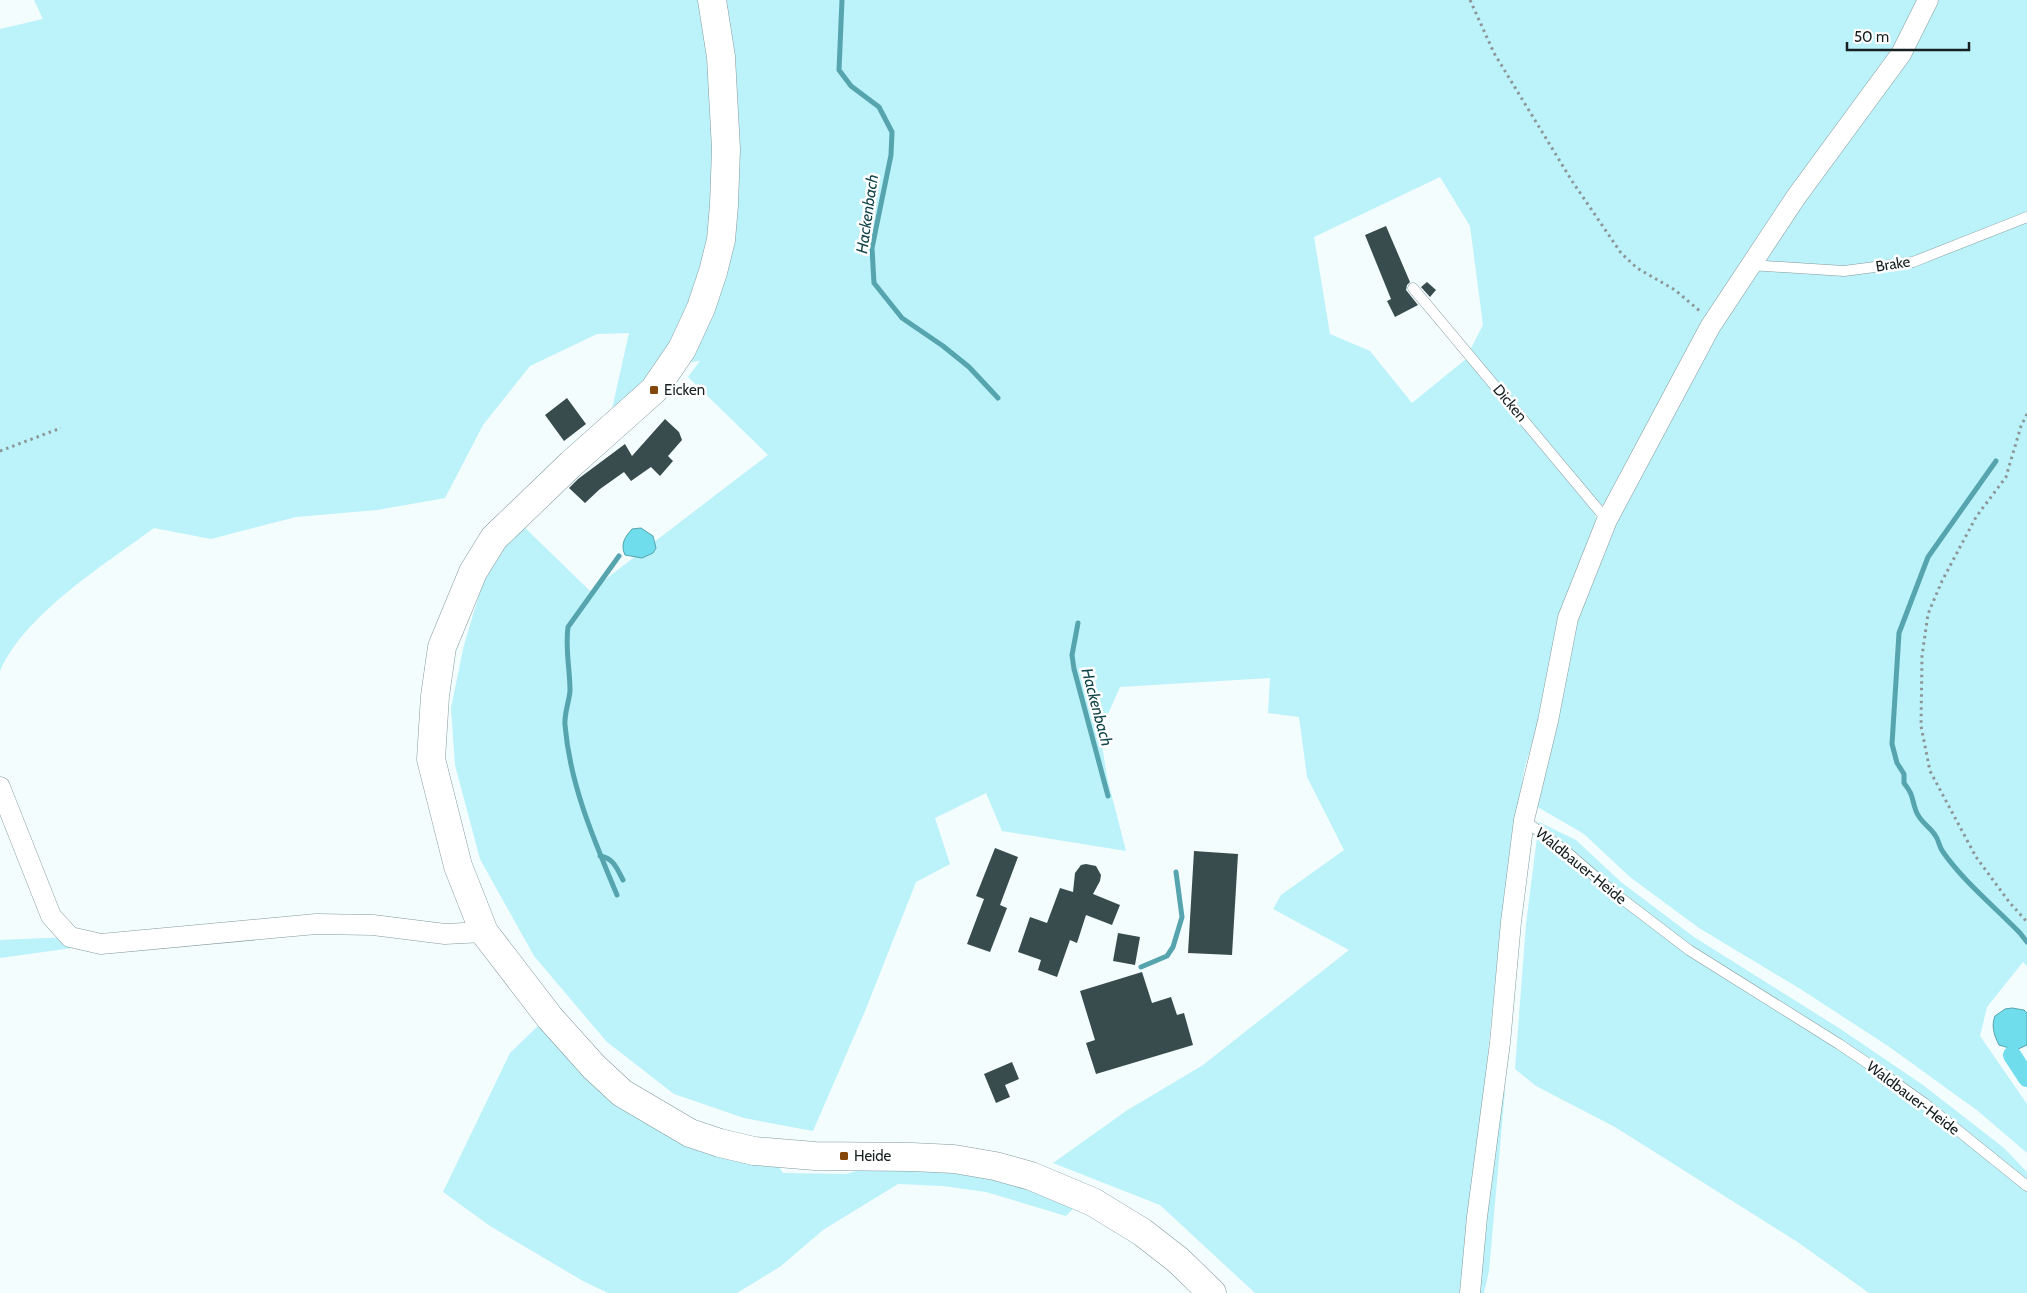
<svg xmlns="http://www.w3.org/2000/svg" width="2027" height="1293" font-family="Cabin,sans-serif">
	<style>
		.green { fill: #bcf2f9 }
		.water { fill: #6fddeb; stroke: #55a4ae }
		.lines { fill: none; stroke-linecap: round; stroke-linejoin: round }
		.stream { stroke: #55a4ae; stroke-width: 5 }
		.canal { stroke: #6fddeb; stroke-width: 18 }
		.building { fill: #384c4e }
		.service-casing { stroke: #849a9d; stroke-width: 11 }
		.minor-casing { stroke: #849a9d; stroke-width: 21 }
		.secondary-casing { stroke: #849a9d; stroke-width: 29 }
		.path { stroke: #8c9697; stroke-width: 3; stroke-dasharray: 2.5 4; stroke-linecap: butt }
		.service { stroke: #fff; stroke-width: 10 }
		.minor { stroke: #fff; stroke-width: 20 }
		.secondary { stroke: #fff; stroke-width: 28 }
		.poi-dot { fill: #85460a; stroke: #fff; stroke-width: 2 }
		.labels { text-anchor: middle; dominant-baseline: central; stroke-width: 5; stroke-linejoin: round; paint-order: stroke }
		.street-label { font-size: 15px; fill: #172021; stroke: #fff }
		.poi-label { font-size: 15px; fill: #172021; stroke: #fff; text-anchor: start }
		.water-label { font-size: 16px; font-style: italic; fill: #12454b; stroke: #fff }
	</style>
	<rect width="100%" height="100%" fill="#f3fdfe"/>
	<!-- green -->
	<path class="green" d="M34,0H2027V966L2023,962L1987,1007L1980,1036L2027,1104V1153L1978,1111L1888,1046L1802,990L1699,928L1630,877L1584,834L1536,806L1574,624L1605,506L1599,504L1470,350L1483,325L1470,226L1440,177L1314,237L1330,334L1370,351L1412,403L1466,359L1595,514L1597,525L1524,770L1501,923L1464,1293H1255L1160,1205L1053,1163L1126,1111L1203,1065L1349,950L1273,909L1281,895L1344,850L1307,777L1299,717L1268,713L1270,678L1120,687L1100,732L1107,777L1126,851L1002,831L986,793L935,818L950,864L916,882L865,1011L813,1131L744,1118L674,1094L607,1042L534,956L480,859L455,765L451,708L464,645L485,575L518,521L590,591L768,455L688,377L700,361L666,365L612,409L629,333L597,334L530,366L483,425L445,498L377,510L296,517L211,539L154,528C104,565 25,614 0,671V29L43,19Z
		M1539,822L1576,840L1621,882L1694,937L1842,1030L1923,1085L2004,1148L2027,1172V1293H1869L1796,1241L1615,1127L1536,1086L1515,1069L1526,924Z
		M70,937L101,944L0,958V940Z
		M540,1024L745,1161L779,1167L783,1173L846,1174L875,1166H908L1000,1179L1076,1206L1066,1216L986,1192L943,1186L898,1184L823,1230L781,1266L737,1293H608L583,1281L490,1226L443,1192L510,1053Z
		M1500,1089L1505,1091L1489,1271L1484,1293H1475Z"/>
	<!-- water -->
	<path class="water" d="M641,528L653,536L656,548L653,553L642,558L625,555C620,544 625,537 632,529Z
		M2012,1008L2024,1010L2027,1013V1045L2016,1050L1999,1045C1994,1035 1991,1026 1995,1016L2005,1009Z"/>
	<g class="lines">
		<!-- stream -->
		<path class="stream" d="M842,0L839,70L851,86L879,107L892,132L891,155L872,248L874,283L902,318L943,346L969,367L998,398
			M1996,461L1928,557L1899,633L1892,744L1897,763L1904,774V783C1914,796 1911,797 1916,811C1920,822 1929,826 1935,835C1939,840 1939,847 1943,852C1964,882 1995,907 2020,933L2027,942
			M1078,623L1072,655L1074,669L1108,796
			M600,856C614,858 617,869 623,880
			M617,895C594,840 570,785 565,725C564,714 569,702 570,691C570,669 565,649 568,627L619,556
			M1141,967L1167,956L1173,947L1182,917L1176,872"/>
		<!-- canal -->
		<path class="canal" d="M2012,1055L2027,1078"/>
	</g>
	<!-- building -->
	<path class="building" d="M1386,226L1410,282L1407,285L1406,290L1418,305L1395,317L1387,301L1391,299L1365,235Z
		M1427,282L1436,290L1430,297L1421,287Z
		M567,398L586,424L564,441L545,415Z
		M665,419L679,432L682,440L668,456L673,461L660,476L651,467L631,481L624,472L600,489L585,503L569,488L578,479L625,444L632,456Z
		M995,848L1018,857L1000,905L1007,908L990,952L967,944L984,899L976,896Z
		M1194,851L1238,854L1232,955L1188,953Z
		M1086,864L1096,866L1101,875L1100,881L1093,894L1120,905L1112,925L1086,915L1077,943L1070,940L1057,977L1038,970L1041,960L1018,952L1030,917L1047,923L1060,888L1073,892L1075,873L1081,865Z
		M1118,933L1140,937L1135,965L1113,961Z
		M1142,972L1152,1003L1171,997L1177,1015L1184,1013L1193,1045L1096,1074L1086,1043L1095,1040L1080,991Z
		M1012,1062L1019,1079L1005,1085L1010,1097L996,1103L984,1074Z"/>
	<g class="lines">
		<!-- service casing -->
		<g class="service-casing">
			<path id="service" d="M1750,265L1844,271L1913,262L2027,217
				M1413,288L1607,520
				M1524,820L1568,853L1613,892L1689,950L1839,1044L1882,1073L1924,1103L2027,1186"/>
		</g>
		<!-- minor casing -->
		<g class="minor-casing">
			<path id="minor" d="M0,787L51,916L70,937L101,944L316,924L373,925L445,934L484,932
				M1470,1293L1477,1217L1500,1043L1511,922L1524,820L1548,721L1568,618L1607,520L1710,327L1796,197L1901,54L1928,0"/>
		</g>
		<!-- secondary casing -->
		<g class="secondary-casing">
			<path id="secondary" d="M712,0L721,57L726,149L724,205L721,240L713,272L701,308L682,349L654,390L571,464L494,538L473,572L442,647L435,696L431,759L458,866L484,932L550,1018L594,1067L622,1093L690,1133L720,1143L754,1151L815,1156L912,1157L954,1159L995,1166L1031,1176L1093,1202L1142,1232L1178,1260L1212,1293"/>
		</g>
		<!-- path -->
		<path class="path" d="M1470,0L1494,53L1572,181L1621,253L1637,268L1675,290L1701,312
			M2027,414L2021,426L2006,477L1976,517L1942,581L1928,614L1922,656L1921,726L1930,771L1976,857L2010,903L2027,922
			M0,451L61,428"/>
		<!-- service -->
		<use href="#service" class="service"/>
		<!-- minor -->
		<use href="#minor" class="minor"/>
		<!-- secondary -->
		<use href="#secondary" class="secondary"/>
	</g>
	<!-- markers -->
	<g class="poi-dot">
		<rect x="649" y="385" width="10" height="10" rx="2.5"/>
		<rect x="839" y="1151" width="10" height="10" rx="2.5"/>
	</g>
	<g class="labels">
		<!-- street labels -->
		<g class="street-label">
			<text transform="translate(1893 264) rotate(-9)">Brake</text>
			<text transform="translate(1510 403) rotate(50)">Dicken</text>
			<text transform="translate(1581 866) rotate(39)">Waldbauer-Heide</text>
			<text transform="translate(1913 1098) rotate(37)">Waldbauer-Heide</text>
		</g>
		<!-- poi labels -->
		<g class="poi-label">
			<text x="664" y="390">Eicken</text>
			<text x="854" y="1156">Heide</text>
		</g>
		<!-- water labels -->
		<g class="water-label">
			<text transform="translate(867 214) rotate(-82)">Hackenbach</text>
			<text transform="translate(1097 707) rotate(75)">Hackenbach</text>
		</g>
	</g>
	<!-- scale -->
	<path d="M1847 42v8h122v-8" fill="none" stroke="#172021" stroke-width="2.5"/>
	<text x="1854" y="42" font-size="15" fill="#172021" stroke="#ffffff" stroke-width="4" paint-order="stroke">50 m</text>
</svg>
